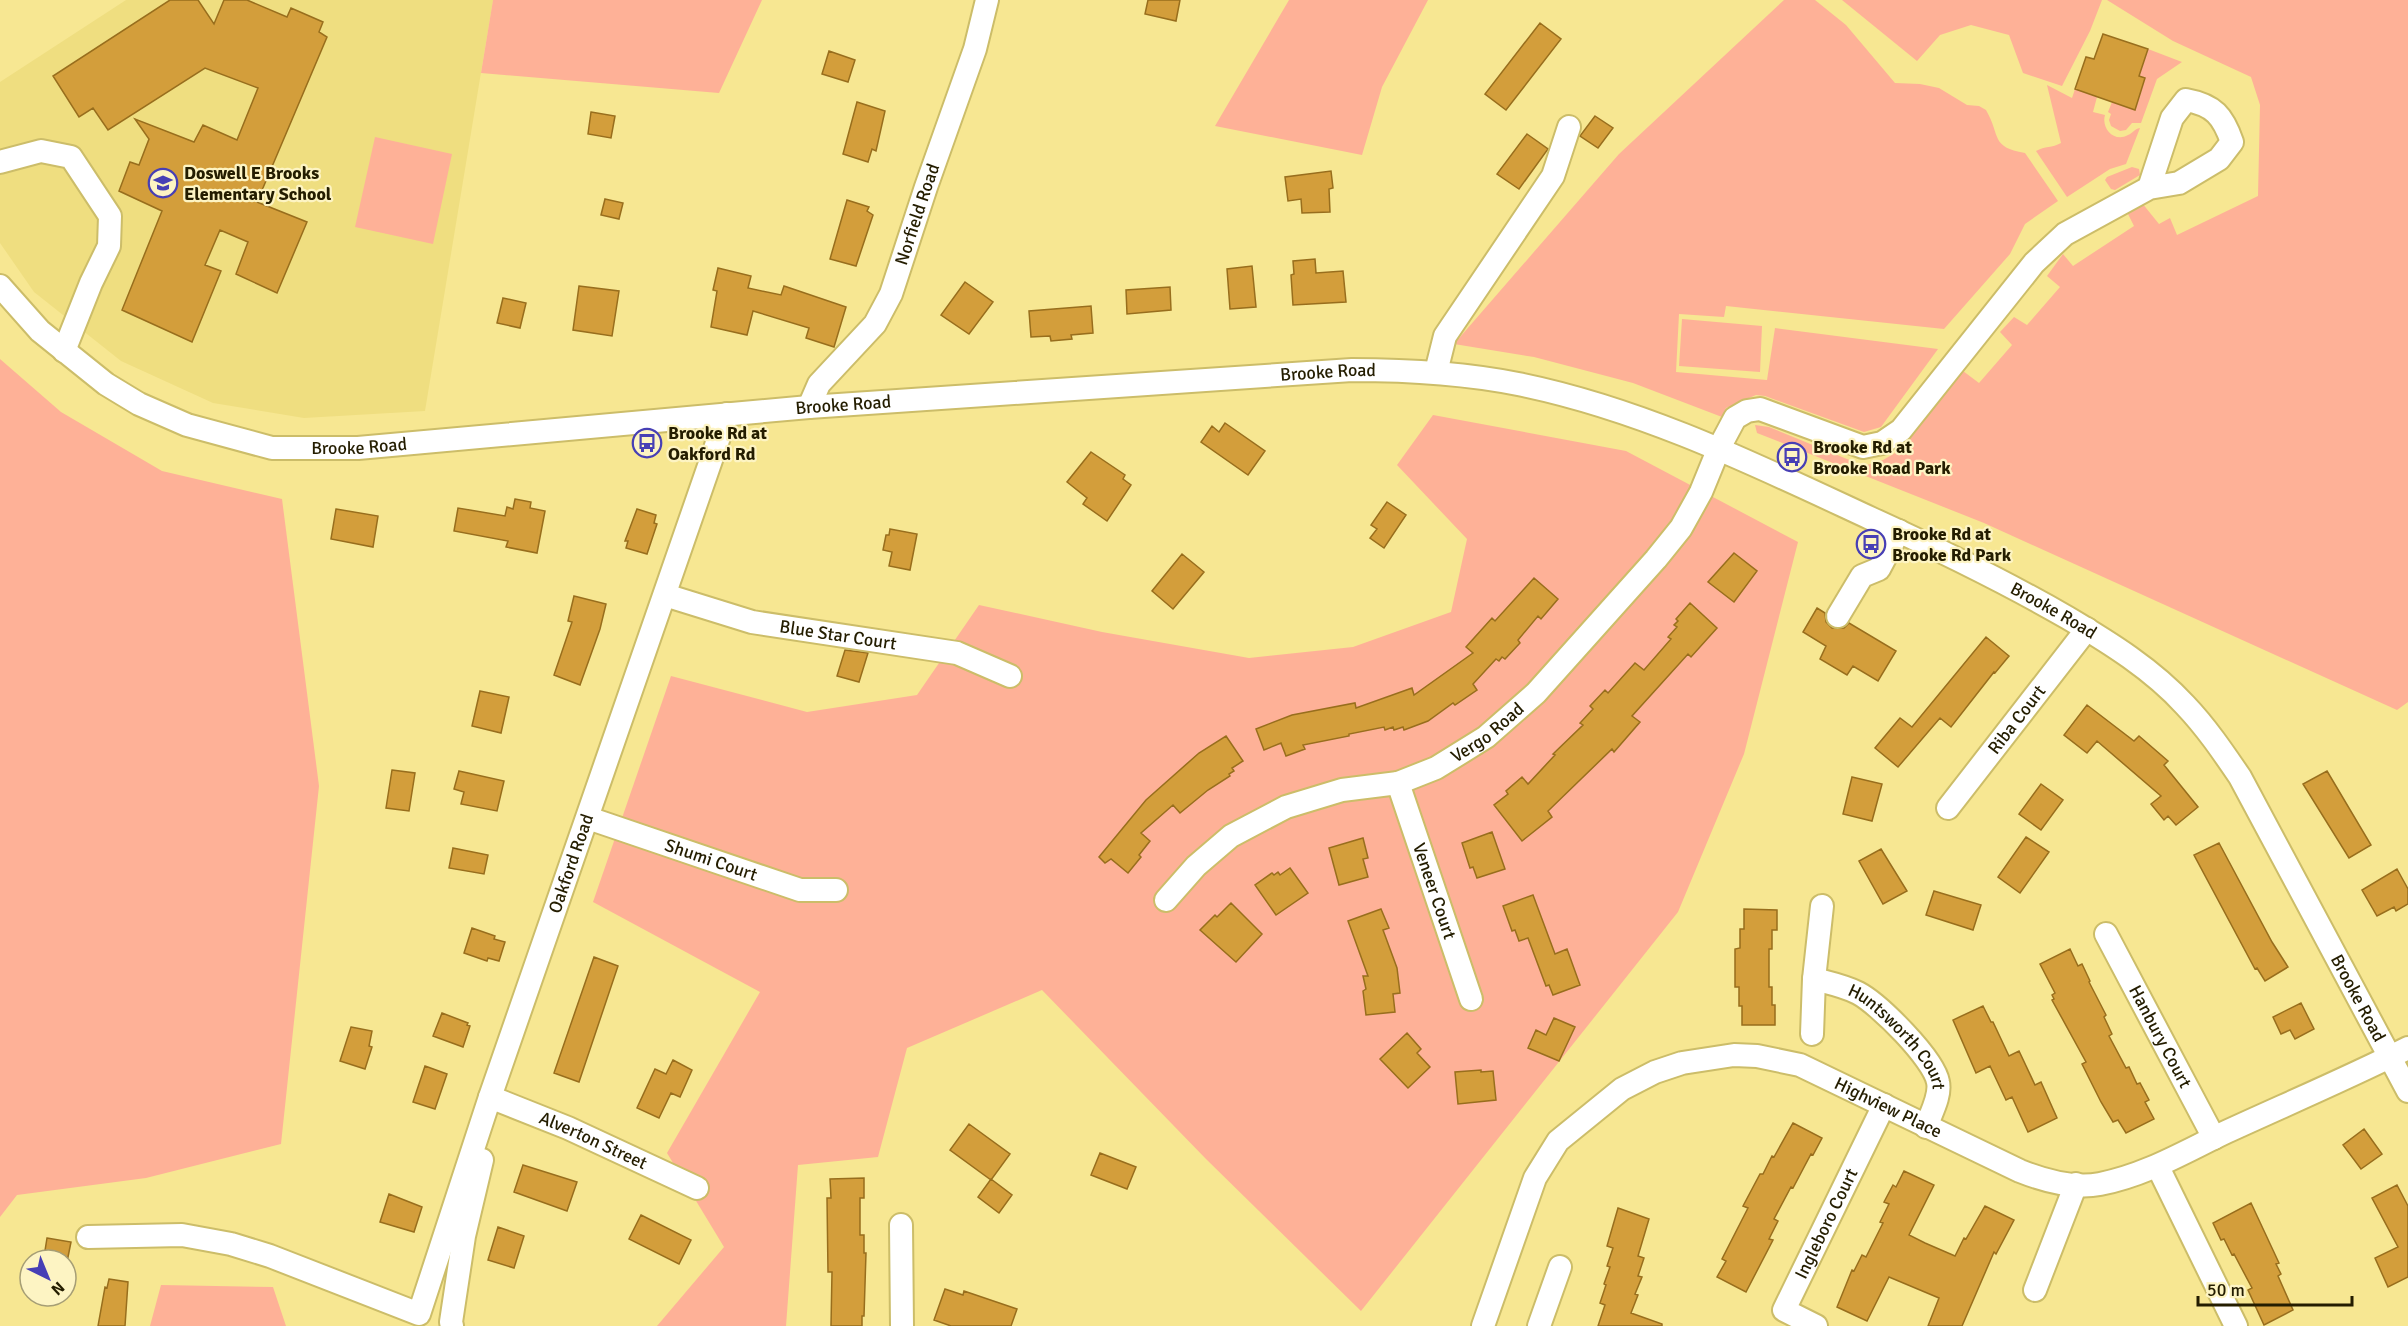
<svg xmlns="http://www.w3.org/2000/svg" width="2408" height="1326" font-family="Signika,sans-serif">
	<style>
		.built { fill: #efde80 }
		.green { fill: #feb197 }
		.building { fill: #d39e3b; stroke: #986e1d; stroke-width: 1.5 }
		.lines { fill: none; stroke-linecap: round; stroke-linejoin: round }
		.minor-casing { stroke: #ccbd69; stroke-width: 26 }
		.minor { stroke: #fff; stroke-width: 22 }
		.labels { text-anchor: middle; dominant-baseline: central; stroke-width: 4.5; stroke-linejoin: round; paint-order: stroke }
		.poi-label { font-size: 18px; font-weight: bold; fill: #241d00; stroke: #fdf4c3; text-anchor: start }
		.street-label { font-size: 18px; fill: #241d00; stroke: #fdf4c3 }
	</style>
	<rect width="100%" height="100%" fill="#f7e792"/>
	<!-- built -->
	<path class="built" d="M126,0H493L425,411L304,418L213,403L121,361L34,292L0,243V82Z"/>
	<!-- green -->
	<path class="green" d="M493,0H762L719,93L481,73Z
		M1289,0H1428L1382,87L1362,155L1215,126Z
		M1784,0H1815L1846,25L1895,83L1920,84L1939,88L1967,105L1979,106L1986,110C2001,136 1990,147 2025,153L2058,201L2025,224L2010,254L1944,329L1726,306L1724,317L1679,314L1676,372L1767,380L1775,328L1938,349L1881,427L1864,432L1765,396L1756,395L1726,408L1722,417L1633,383L1534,357L1454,344L1619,154Z
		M1842,0H2102L2090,31L2062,86L2023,73L2009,35L1971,25L1940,35L1917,61Z
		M2107,0H2408V702L2397,710L1984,523L1757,433L1755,425L1769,427L1864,466L1883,460L1902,449L1963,371L1979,383L2012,345L2000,332L2014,317L2027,325L2060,287L2047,276L2063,254L2073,266L2134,226L2127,212L2142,203L2159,224L2170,218L2177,235L2258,196L2260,105L2251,77L2173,41Z
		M2148,49L2182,62L2157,79L2141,123H2132L2126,130L2120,131L2111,126L2109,120L2111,114L2108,112L2112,102L2135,110L2145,78L2139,76Z
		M2047,85L2072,98L2075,89L2097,97L2093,112L2105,115C2101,128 2114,143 2128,135C2133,133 2134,129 2140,128L2126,164L2110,169L2067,197L2036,151C2045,146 2052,148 2061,143Z
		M375,137L452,154L433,244L355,227Z
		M2132,167L2139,169L2140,175L2115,190L2111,189L2105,180L2107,177Z
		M1682,319L1762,326L1760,372L1679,366Z
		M0,359L61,412L162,471L282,499L319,786L281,1144L146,1178L17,1195L0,1217Z
		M1433,415L1626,451L1798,542L1744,754L1678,912L1361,1311L1206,1159L1042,990L907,1048L878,1157L798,1165L786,1326H657L724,1247L667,1153L760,992L593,902L671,676L807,712L917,695L979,605L1102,632L1249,658L1353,647L1451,612L1467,539L1397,465Z
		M161,1285L273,1287L286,1326H150Z"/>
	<!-- building -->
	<path class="building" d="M170,0H198L214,24L224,0H247L287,17L291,8L323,22L319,32L327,37L257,202L307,222L277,293L236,274L248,242L220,230L205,265L221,271L192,342L122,310L162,211L119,191L130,162L139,165L149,139L135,119L194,142L203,125L237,140L258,88L205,68L108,130L93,108L79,117L53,76Z
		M1148,0H1180L1176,21L1145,14Z
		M1540,23L1561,39L1506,110L1485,94Z
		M2103,34L2148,49L2139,76L2145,78L2135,110L2075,89L2086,57L2094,59Z
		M829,51L855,60L848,82L822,74Z
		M857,102L885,111L876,151L872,149L868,162L843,154Z
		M591,112L615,116L611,138L588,134Z
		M1595,116L1613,128L1598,148L1580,136Z
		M1527,134L1548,149L1519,189L1497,174Z
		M1331,171L1333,188L1329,189L1330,212L1302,213L1301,199L1288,201L1285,177Z
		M605,199L623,203L619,219L601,215Z
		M847,200L869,207L867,211L873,215L856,266L830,259Z
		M1315,259L1316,273L1343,271L1346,302L1293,305L1291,275L1294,274L1293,261Z
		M1252,266L1256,307L1230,309L1227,269Z
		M718,268L751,276L748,288L781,295L784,286L846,307L834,347L806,338L809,328L753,311L747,335L711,327L717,291L713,290Z
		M965,282L993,302L969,334L941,315Z
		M579,286L619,291L612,336L573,330Z
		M1170,287L1171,310L1127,314L1126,290Z
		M503,298L526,303L520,328L497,323Z
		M1091,306L1093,333L1071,335L1072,339L1051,341L1050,336L1031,337L1029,311Z
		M1225,423L1265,451L1248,475L1201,442L1212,426L1219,432Z
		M1091,452L1125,475L1123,479L1131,485L1107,521L1083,504L1087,498L1067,482Z
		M515,499L531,502L530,508L545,511L537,553L506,547L508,541L454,531L458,508L505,516L507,507L513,509Z
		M1387,502L1406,515L1384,548L1370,538L1377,529L1371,525Z
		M336,509L378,516L373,547L331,539Z
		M637,509L656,515L654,523L657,524L647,554L626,548L628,541H625Z
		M890,529L917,534L910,570L889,566L892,552L883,550L886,535H889Z
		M1734,553L1757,571L1734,602L1708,582Z
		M1182,554L1204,572L1173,609L1152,591Z
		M1534,578L1558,599L1541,619L1538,616L1518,640L1520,643L1505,659L1502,657L1499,661L1496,659L1473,684L1477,690L1455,705L1453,703L1428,721L1404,730L1403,727L1394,730L1393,727L1385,730L1384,727L1349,734V736L1303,745L1305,749L1286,756L1281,743L1264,750L1256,729L1292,715L1355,703L1356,708L1412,688L1414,695L1473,653L1466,647L1492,618L1495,621Z
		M574,596L606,604L600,629L580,685L554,675L572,622L568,621Z
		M1690,603L1717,628L1691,657L1688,654L1632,716L1640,722L1614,752L1612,749L1548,811L1552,817L1522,841L1494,805L1508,794L1506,791L1522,777L1528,784L1555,755L1553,754L1583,725L1580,723L1593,709L1590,706L1605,690L1608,693L1635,663L1644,670L1671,639L1668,637L1677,627L1674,625L1678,621L1676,619Z
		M1817,608L1825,613L1826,622L1832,628H1844L1849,623L1896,651L1878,681L1853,666L1847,675L1820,659L1826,646L1803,632Z
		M1986,637L2009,656L1995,673L1994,672L1951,727L1940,718L1898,767L1875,748L1900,718L1912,727Z
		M845,650L868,653L859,682L837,676Z
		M480,691L509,697L501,733L472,726Z
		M2087,705L2134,741L2139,736L2168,761L2164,765L2198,807L2176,825L2168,816L2164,820L2151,804L2161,796L2097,741L2087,753L2064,735Z
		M1226,736L1243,761L1232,768L1234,771L1229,774L1230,776L1208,790L1180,813L1173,805L1141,833L1150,841L1139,855L1141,857L1128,873L1111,859L1105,863L1099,857L1146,800L1199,753Z
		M392,770L415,773L409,811L386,808Z
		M459,771L504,781L497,811L461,804L464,792L454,789Z
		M2327,771L2371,845L2349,858L2303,784Z
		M1852,777L1882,784L1872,821L1843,814Z
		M2041,784L2063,800L2041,830L2019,814Z
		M1492,832L1505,869L1477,878L1473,867L1470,868L1462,843Z
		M2026,837L2049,852L2020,893L1998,877Z
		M1363,838L1368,858L1363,859L1368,877L1339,885L1329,848Z
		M2219,843L2272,942L2288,967L2265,981L2257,968L2255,969L2194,855Z
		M453,848L488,855L484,874L449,868Z
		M1881,849L1907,891L1883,904L1859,861Z
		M1290,868L1308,893L1276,915L1255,885L1272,873L1274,875L1278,872L1280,875Z
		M2397,869L2408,889V904L2396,911L2394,907L2377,916L2362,890Z
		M1934,891L1981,905L1973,930L1926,915Z
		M1533,895L1555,954L1567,949L1580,985L1553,995L1549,985L1546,986L1528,938L1519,941L1515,930L1512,931L1503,906Z
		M1231,903L1262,934L1236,962L1200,930L1215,915L1217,917Z
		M1381,909L1389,928L1383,930L1397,968L1400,993L1393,994L1395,1012L1366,1015L1363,991L1366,989L1363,976H1368L1348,921Z
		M1744,909L1777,910V930H1772V949H1769V987H1772V1005H1775V1025H1742V1006H1739V987H1735V949L1740,948V929H1744Z
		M472,928L495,936L494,939L505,942L499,961L488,958L487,961L464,953Z
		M2070,949L2078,966L2082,964L2090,981L2089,982L2106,1015L2104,1017L2112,1034L2109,1036L2126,1068L2129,1067L2137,1084L2140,1083L2149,1100L2145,1102L2154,1119L2126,1133L2118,1120L2113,1122L2101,1102L2082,1064L2086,1062L2052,1000L2054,999L2052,995L2055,993L2040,964Z
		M594,957L618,966L579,1082L554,1073Z
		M2301,1003L2314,1029L2295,1039L2290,1030L2281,1034L2273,1017Z
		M1983,1006L1991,1022H1993L2009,1056L2019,1051L2035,1085L2041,1082L2057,1118L2028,1132L2012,1097L2006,1100L1990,1066L1976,1073L1953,1020Z
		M442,1013L468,1023L467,1025L470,1026L463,1047L433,1036Z
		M1554,1018L1575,1027L1559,1061L1528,1048L1536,1030L1546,1035Z
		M351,1027L372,1031L369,1046L372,1047L365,1069L340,1061Z
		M1407,1033L1421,1049L1417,1053L1430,1067L1408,1088L1380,1059Z
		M673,1060L692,1070L680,1097L671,1093L659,1118L637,1108L655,1069L666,1074Z
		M425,1066L447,1074L435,1109L413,1102Z
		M1481,1070V1072L1493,1071L1496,1100L1458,1104L1455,1072Z
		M1793,1123L1822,1138L1813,1155L1811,1154L1793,1188L1791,1187L1774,1219L1778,1221L1769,1239L1773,1240L1746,1292L1717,1277L1726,1261L1722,1259L1748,1208L1743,1206L1760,1174H1763L1772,1156L1774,1157Z
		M969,1124L1010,1154L991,1180L950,1150Z
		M2364,1129L2382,1154L2361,1169L2343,1145Z
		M1100,1153L1136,1167L1127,1189L1091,1175Z
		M523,1165L577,1182L567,1211L514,1192Z
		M1904,1171L1934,1185L1909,1235L1925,1243L1955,1256L1964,1238L1966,1239L1985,1206L2014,1220L1996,1254L1994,1252L1962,1326H1928L1939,1298L1889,1277L1867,1321L1837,1307L1852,1270L1854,1271L1862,1255L1866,1257L1883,1223L1880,1222L1889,1204L1884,1202L1893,1185L1896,1187Z
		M864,1178V1198H860V1235H864V1253H866L864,1316H862V1326H831L832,1272H828L827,1198H831L830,1179Z
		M991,1179L1012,1195L999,1213L978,1197Z
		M2397,1185L2408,1206V1277L2388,1287L2375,1258L2398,1247L2372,1198Z
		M389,1194L422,1207L414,1232L380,1222Z
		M2251,1203L2279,1263L2276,1264L2281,1274L2278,1276L2293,1310L2264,1325L2248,1290L2252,1288L2234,1254L2232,1255L2224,1239L2221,1240L2213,1223Z
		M1618,1208L1649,1219L1638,1256L1644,1258L1638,1276L1642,1277L1635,1294L1638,1295L1631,1313L1662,1324V1326H1598L1605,1305L1600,1303L1606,1285L1604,1284L1610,1267L1607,1266L1613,1248L1607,1246Z
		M641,1215L691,1240L679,1264L629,1239Z
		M498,1227L524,1236L514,1268L488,1260Z
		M47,1238L71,1242L67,1262L44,1257Z
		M109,1279L128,1282L125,1326H98L105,1287L107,1288Z
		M945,1289L963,1295L964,1291L1017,1309L1011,1326H951L934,1320Z"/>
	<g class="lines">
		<!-- minor casing -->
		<g class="minor-casing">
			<g id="minor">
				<path d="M0,162L41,151L71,157L110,216L109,246L91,283L64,351"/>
				<path id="s1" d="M0,286L40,331L106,384L139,404L187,425L272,448H358L809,407L1352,370C1408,370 1463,373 1518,384C1642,409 1756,465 1870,518C1938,549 2004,581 2068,618C2110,643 2152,669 2185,705C2206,727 2223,752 2240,777L2408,1091"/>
				<path d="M1436,372L1445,336L1553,176L1569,127"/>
				<path id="s2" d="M809,407L819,384L875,324L891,294L926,187L975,49L987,0"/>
				<path id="s3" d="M665,595L752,622L957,653L1010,676"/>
				<path d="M1838,616L1862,576L1879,569L1899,531"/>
				<path id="s4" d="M1398,783L1471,999"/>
				<path id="s5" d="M1948,808L2087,629"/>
				<path id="s6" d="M588,818L800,890H836"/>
				<path id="s7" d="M1166,900L1196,866L1231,836L1286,807L1342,790L1398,783L1436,768L1486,737L1536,693L1656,559L1681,528L1701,492L1719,448L1735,418L1747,411L1760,409L1863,447L1882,443L1901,430L2034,263L2065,234L2149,188L2179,183L2219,159L2232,142C2223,116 2214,105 2186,100L2172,118L2149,188"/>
				<path id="s8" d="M2106,934L2214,1138"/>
				<path id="s9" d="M1814,979C1829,983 1844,986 1858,993C1879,1004 1934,1059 1938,1082C1941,1096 1931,1113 1926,1127"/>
				<path d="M1812,1034L1814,979L1822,906"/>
				<path id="s10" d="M490,1097L568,1128L697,1188"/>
				<path d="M2158,1167L2236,1326"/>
				<path d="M901,1225L902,1326"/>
				<path id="s11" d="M88,1237L182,1235L231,1244L270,1256L419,1314L490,1097L727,414"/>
				<path d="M2035,1290L2076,1184"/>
				<path d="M452,1326L451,1322L464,1236L482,1160"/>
				<path id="s12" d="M1483,1326L1535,1178L1558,1141L1622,1089L1655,1072L1682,1063L1734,1055L1757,1056L1800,1065L2020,1171C2045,1181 2073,1189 2100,1184C2146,1175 2184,1152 2226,1132C2287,1104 2348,1078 2408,1048"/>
				<path d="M1539,1326L1560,1267"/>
				<path id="s13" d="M1816,1326L1784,1310L1884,1105"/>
			</g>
		</g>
		<!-- minor -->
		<use href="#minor" class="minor"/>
	</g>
	<!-- icons -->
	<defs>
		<g id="school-ring" transform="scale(1.5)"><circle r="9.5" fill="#fdf4c3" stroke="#473fb5" stroke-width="1.5"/><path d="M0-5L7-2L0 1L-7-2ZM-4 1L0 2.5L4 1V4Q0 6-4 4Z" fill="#473fb5"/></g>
		<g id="bus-ring" transform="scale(1.5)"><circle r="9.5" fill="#fdf4c3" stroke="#473fb5" stroke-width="1.5"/><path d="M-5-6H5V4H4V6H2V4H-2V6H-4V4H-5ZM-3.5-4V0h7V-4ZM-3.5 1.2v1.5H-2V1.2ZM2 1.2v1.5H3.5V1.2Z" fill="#473fb5"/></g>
	</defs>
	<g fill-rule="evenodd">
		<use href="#school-ring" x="163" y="183"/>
		<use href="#bus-ring" x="647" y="443"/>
		<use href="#bus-ring" x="1792" y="457"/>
		<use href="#bus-ring" x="1871" y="544"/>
	</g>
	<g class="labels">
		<!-- poi labels -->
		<g class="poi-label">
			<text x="184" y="173">Doswell E Brooks<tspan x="184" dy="21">Elementary School</tspan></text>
			<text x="668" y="433">Brooke Rd at<tspan x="668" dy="21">Oakford Rd</tspan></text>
			<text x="1813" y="447">Brooke Rd at<tspan x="1813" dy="21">Brooke Road Park</tspan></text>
			<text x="1892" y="534">Brooke Rd at<tspan x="1892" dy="21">Brooke Rd Park</tspan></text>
		</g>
		<!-- street labels -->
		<g class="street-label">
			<text stroke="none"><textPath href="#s2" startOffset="225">Norfield Road</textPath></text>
			<text stroke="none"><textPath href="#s1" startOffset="1383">Brooke Road</textPath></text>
			<text stroke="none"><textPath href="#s1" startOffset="897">Brooke Road</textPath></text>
			<text stroke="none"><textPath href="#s1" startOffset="411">Brooke Road</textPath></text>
			<text stroke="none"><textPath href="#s1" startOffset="2157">Brooke Road</textPath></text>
			<text stroke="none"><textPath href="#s3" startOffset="178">Blue Star Court</textPath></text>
			<text stroke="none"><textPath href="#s5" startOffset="112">Riba Court</textPath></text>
			<text stroke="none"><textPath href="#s7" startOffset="372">Vergo Road</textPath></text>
			<text stroke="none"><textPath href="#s6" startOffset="130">Shumi Court</textPath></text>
			<text stroke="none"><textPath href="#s11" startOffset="820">Oakford Road</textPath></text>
			<text stroke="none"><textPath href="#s4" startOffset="114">Veneer Court</textPath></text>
			<text stroke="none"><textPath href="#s1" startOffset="2661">Brooke Road</textPath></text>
			<text stroke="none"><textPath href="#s8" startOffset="116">Hanbury Court</textPath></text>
			<text stroke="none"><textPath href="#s9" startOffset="106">Huntsworth Court</textPath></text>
			<text stroke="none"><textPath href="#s12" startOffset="566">Highview Place</textPath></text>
			<text stroke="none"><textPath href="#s10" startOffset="112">Alverton Street</textPath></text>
			<text stroke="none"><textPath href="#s13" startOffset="132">Ingleboro Court</textPath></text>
		</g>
	</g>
	<!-- north arrow -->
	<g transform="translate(48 1278) rotate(137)"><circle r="28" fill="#fdf4c3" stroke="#a69e75" stroke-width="1.5"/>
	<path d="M0-4.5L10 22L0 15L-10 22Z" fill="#473fb5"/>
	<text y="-9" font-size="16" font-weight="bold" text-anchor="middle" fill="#241d00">N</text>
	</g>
	<!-- scale -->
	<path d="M2198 1296v9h154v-9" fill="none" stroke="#241d00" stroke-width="3"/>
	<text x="2207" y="1296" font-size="18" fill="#241d00" stroke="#fdf4c3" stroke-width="4.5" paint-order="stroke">50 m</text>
</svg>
